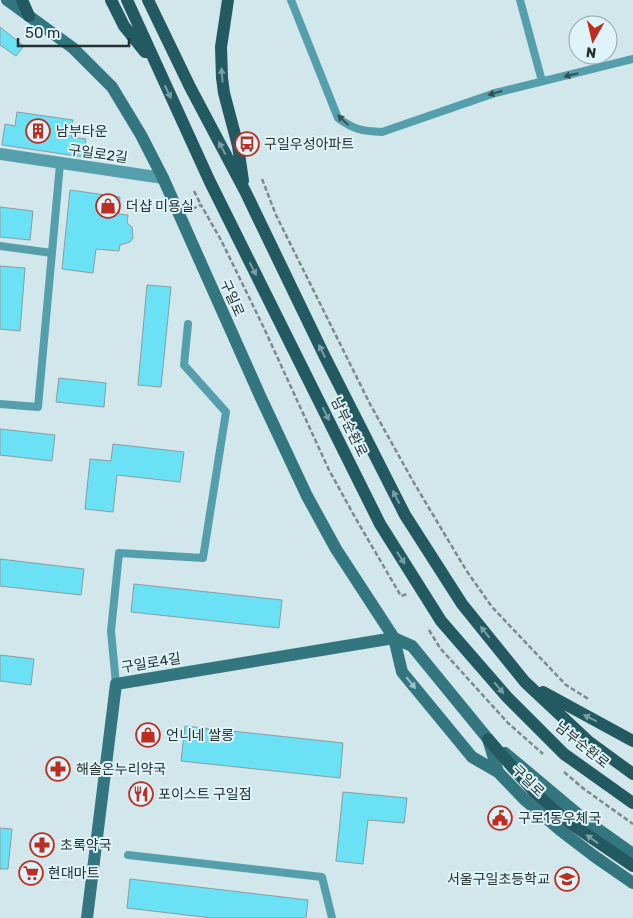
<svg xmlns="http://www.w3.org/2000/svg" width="633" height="918" font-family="Rubik,'Noto Sans KR',sans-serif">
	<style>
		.building { fill: #6ae1f4; stroke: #899da0 }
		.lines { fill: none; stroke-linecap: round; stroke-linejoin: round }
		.path { stroke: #7b8b8d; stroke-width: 2.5; stroke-dasharray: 5 2.5; stroke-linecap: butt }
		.lane { stroke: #549fab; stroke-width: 8 }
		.street { stroke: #549fab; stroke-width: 12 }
		.secondary { stroke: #337680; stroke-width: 12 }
		.primary { stroke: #235961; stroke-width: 12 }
		.oneway { fill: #789fa5 }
		.oneway2 { fill: #345156 }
		.oneway3 { fill: #9ac2c8 }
		.labels { text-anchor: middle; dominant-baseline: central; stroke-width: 4; stroke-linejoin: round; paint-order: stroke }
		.poi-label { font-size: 14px; fill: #273031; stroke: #dff4f8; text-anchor: start }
		.street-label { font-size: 14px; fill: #273031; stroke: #dff4f8 }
	</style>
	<rect width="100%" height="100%" fill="#d1e7eb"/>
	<!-- building -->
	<path class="building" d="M0,27L24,46L16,56L0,45Z
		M17,112L73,120L71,137L86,139L83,157L2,145L5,124L15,126Z
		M70,190L120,197L119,214L128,215L127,223L132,227L133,238L130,242L120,245L119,251L96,249L93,273L62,269Z
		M0,207L33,211L30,240L0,237Z
		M0,266L25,268L20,331L0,329Z
		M147,285L171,287L161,387L138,385Z
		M59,378L106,383L104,407L56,402Z
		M0,429L55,435L52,461L0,455Z
		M113,444L184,452L180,482L117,475L113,512L85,509L90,459L111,461Z
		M0,559L84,569L81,595L0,586Z
		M134,584L282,600L279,628L131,612Z
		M0,655L34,659L31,685L0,681Z
		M185,726L343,743L340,778L181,761Z
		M343,792L407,798L404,823L368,820L363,864L336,861Z
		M0,828L12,829L8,869H0Z
		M130,879L308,900L306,918H212L127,908Z"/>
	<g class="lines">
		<!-- path -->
		<path class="path" d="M262,179L276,215L370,404L414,483L466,570L492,607L566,685L590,700
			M194,191L201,205
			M192,209L201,205L221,240L263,326L329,470L356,519L401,596L407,594L408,595
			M429,630L440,648L508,723L543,754
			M564,772L584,789L633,824"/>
		<!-- lane -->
		<path class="lane" d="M291,0L338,118C354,130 363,131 382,132L495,93L633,59
			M520,0L542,81
			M0,246L52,253
			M0,404L38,407L60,164
			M116,684L111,631L119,553L203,558L226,412L184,365L188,324
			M128,855L322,877L332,918"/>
		<!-- street -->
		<path class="street" d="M0,154L163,178"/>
		<!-- secondary -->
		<path class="secondary" d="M7,0L73,48L112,87L141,135L163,178L261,398L307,496L336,549L394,638L402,672L472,757L498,772L525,800L560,830L594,856L633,883
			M394,638L412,646L488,739L498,772
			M505,753L585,820L633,854
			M87,918L116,684L394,638"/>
		<!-- primary -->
		<path class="primary" d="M22,0L29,16
			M111,0L124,26L145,52
			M127,0L210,182L380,524L441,621L507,697L564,754L633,803
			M148,0L190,87L245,191L325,357L405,515L462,604L525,682L588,741L633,774
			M228,0L221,47L222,78L224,93L238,146L243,181
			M543,692L633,741
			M488,739L535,793L570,823L633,866"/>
	</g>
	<!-- one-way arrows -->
	<defs><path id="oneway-solid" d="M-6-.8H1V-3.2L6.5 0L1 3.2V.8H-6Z" transform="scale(1.25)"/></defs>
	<g class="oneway">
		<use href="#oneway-solid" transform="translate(222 75) rotate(-95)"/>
		<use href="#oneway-solid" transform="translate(168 92) rotate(65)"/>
		<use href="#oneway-solid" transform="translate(222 148) rotate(-118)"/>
		<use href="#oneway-solid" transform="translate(253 269) rotate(63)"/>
		<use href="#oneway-solid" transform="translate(322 351) rotate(-116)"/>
		<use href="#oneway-solid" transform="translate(326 414) rotate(63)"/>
		<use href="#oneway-solid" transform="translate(396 497) rotate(-117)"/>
		<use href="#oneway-solid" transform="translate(401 558) rotate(57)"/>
		<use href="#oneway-solid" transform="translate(485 632) rotate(-129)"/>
		<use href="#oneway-solid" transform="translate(499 688) rotate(50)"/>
		<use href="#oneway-solid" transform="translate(590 718) rotate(-153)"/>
		<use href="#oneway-solid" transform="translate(592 839) rotate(-144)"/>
	</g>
	<g class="oneway2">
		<use href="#oneway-solid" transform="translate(571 75) rotate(167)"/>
		<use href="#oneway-solid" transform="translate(495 93) rotate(164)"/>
		<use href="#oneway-solid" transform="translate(343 120) rotate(-137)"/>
	</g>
	<use class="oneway3" href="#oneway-solid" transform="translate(411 683) rotate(51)"/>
	<!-- icons -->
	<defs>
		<g id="building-ring" transform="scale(1.25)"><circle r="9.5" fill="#dff4f8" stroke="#bc2e24" stroke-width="1.5"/><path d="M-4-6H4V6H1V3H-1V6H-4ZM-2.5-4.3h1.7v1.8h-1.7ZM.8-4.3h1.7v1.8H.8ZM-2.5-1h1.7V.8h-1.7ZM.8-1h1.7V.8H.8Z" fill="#bc2e24"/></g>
		<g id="bus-ring" transform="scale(1.25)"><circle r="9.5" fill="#dff4f8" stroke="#bc2e24" stroke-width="1.5"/><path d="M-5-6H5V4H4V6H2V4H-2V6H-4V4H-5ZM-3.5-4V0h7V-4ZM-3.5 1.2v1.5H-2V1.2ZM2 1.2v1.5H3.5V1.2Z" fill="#bc2e24"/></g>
		<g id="shop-ring" transform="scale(1.25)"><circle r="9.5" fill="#dff4f8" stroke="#bc2e24" stroke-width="1.5"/><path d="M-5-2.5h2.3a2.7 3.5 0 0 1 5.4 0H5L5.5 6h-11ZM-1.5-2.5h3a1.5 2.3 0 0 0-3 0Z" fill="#bc2e24"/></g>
		<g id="pharmacy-ring" transform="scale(1.25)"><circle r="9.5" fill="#dff4f8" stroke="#bc2e24" stroke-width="1.5"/><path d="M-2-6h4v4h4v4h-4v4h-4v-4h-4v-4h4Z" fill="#bc2e24"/></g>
		<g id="restaurant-ring" transform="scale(1.25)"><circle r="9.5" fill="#dff4f8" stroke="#bc2e24" stroke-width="1.5"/><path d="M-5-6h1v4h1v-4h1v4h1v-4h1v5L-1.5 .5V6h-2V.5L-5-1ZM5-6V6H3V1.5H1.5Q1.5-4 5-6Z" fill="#bc2e24"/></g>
		<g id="civic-ring" transform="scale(1.25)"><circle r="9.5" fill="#dff4f8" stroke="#bc2e24" stroke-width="1.5"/><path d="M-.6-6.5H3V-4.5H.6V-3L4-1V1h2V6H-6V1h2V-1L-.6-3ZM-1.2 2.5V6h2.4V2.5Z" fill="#bc2e24"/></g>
		<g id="supermarket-ring" transform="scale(1.25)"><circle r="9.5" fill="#dff4f8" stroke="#bc2e24" stroke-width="1.5"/><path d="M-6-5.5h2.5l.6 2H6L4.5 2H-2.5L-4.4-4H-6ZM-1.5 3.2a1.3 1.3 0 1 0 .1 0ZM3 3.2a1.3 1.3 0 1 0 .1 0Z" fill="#bc2e24"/></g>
		<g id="school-ring" transform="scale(1.25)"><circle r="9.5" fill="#dff4f8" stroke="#bc2e24" stroke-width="1.5"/><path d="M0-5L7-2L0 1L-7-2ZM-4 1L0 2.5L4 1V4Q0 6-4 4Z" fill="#bc2e24"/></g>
	</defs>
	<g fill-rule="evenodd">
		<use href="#building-ring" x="38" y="131"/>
		<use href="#bus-ring" x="247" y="144"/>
		<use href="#shop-ring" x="108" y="206"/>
		<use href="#shop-ring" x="148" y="735"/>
		<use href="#pharmacy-ring" x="58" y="769"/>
		<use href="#restaurant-ring" x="141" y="794"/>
		<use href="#civic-ring" x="500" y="818"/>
		<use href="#pharmacy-ring" x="42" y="845"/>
		<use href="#supermarket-ring" x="31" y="873"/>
		<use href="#school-ring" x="567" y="879"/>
	</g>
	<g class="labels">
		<!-- poi labels -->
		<g class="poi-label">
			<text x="56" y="131">남부타운</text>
			<text x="264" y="144">구일우성아파트</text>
			<text x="126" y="206">더샵 미용실</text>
			<text x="166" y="735">언니네 쌀롱</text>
			<text x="76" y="769">해솔온누리약국</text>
			<text x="158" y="794">포이스트 구일점</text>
			<text x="518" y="818">구로1동우체국</text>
			<text x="60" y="845">초록약국</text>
			<text x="48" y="873">현대마트</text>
			<text x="550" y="879" text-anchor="end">서울구일초등학교</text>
		</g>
		<!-- street labels -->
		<g class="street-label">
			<text transform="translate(98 154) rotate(8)">구일로2길</text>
			<text transform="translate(232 298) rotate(66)">구일로</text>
			<text transform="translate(349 427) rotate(64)">남부순환로</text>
			<text transform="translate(151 663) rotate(-9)">구일로4길</text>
			<text transform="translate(582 745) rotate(39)">남부순환로</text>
			<text transform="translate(528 781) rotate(44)">구일로</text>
		</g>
	</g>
	<!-- north arrow -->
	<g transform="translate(593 40) rotate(188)"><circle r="24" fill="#dff4f8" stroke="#95a6a8"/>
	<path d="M0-4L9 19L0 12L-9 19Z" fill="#bc2e24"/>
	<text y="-8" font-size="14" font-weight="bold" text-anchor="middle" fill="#273031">N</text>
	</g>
	<!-- scale -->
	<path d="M18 38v8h111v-8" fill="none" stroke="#273031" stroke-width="2.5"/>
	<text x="25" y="38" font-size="15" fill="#273031" stroke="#dff4f8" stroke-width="4" paint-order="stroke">50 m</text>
</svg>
